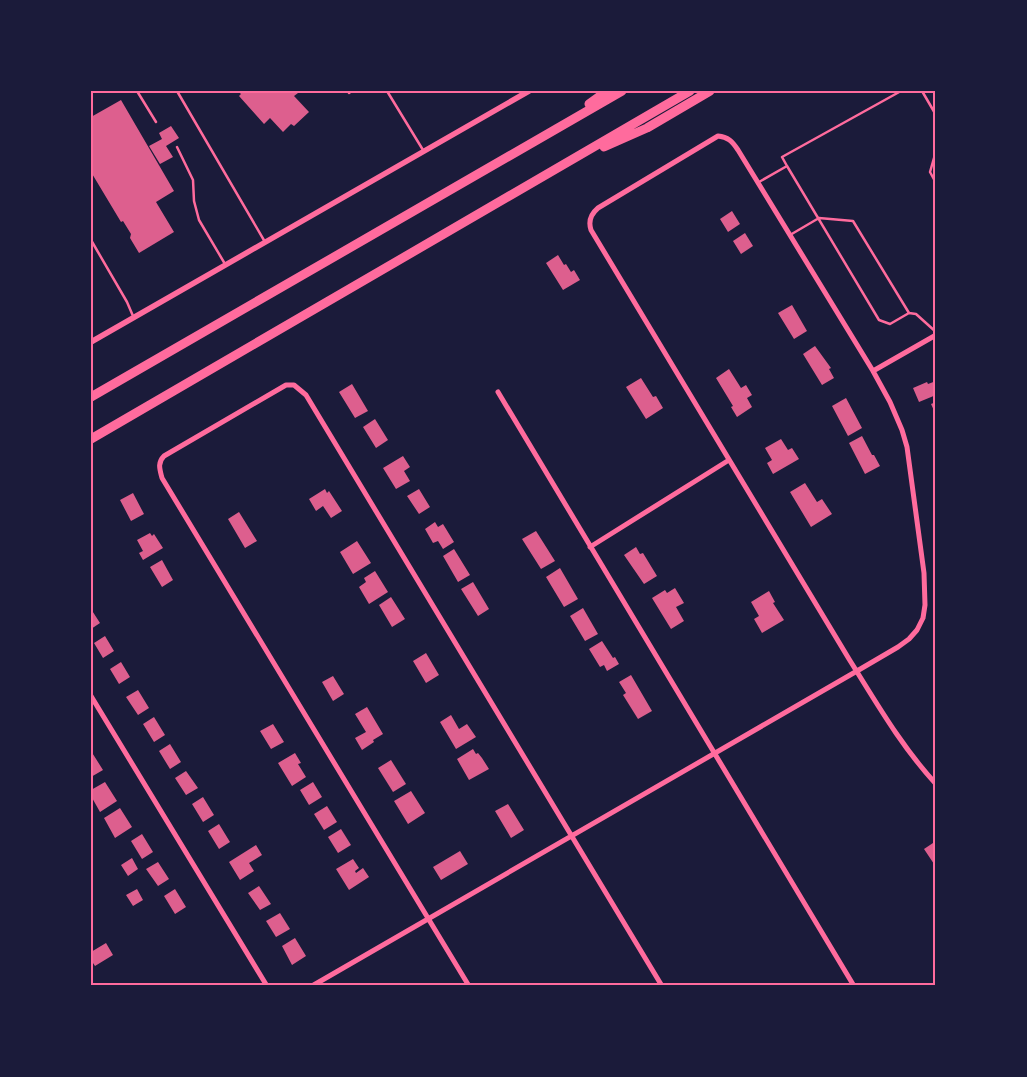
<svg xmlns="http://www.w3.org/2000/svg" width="1027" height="1077" font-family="'PT Sans Narrow',sans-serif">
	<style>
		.building { fill: #dd5f8e }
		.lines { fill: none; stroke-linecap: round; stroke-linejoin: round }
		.service { stroke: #ff6b9d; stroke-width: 2.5 }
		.minor { stroke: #ff6b9d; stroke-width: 5 }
		.tertiary { stroke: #ff6b9d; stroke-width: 5.5 }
		.motorway { stroke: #ff6b9d; stroke-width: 9 }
		.neatline { fill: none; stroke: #ff6b9d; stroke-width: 2 }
	</style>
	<rect width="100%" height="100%" fill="#1b1b3a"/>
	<!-- building -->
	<path class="building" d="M238,91H296L298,93L294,96L309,112L294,126L291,124L283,132L270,118L264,124L239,96L241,94Z
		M121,100L174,191L156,202L174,232L139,253L130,238L131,234L123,221L121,222L91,172V117Z
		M171,126L179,138L166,146L173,157L160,164L149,146L162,139L159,133Z
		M732,211L740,224L728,232L720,219Z
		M745,233L753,246L741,254L733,241Z
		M558,255L564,265L566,264L571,272L574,270L580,280L563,290L546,263Z
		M792,305L807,331L794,339L778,313Z
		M815,346L831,368L829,369L834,378L822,385L803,354Z
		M729,369L741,388L746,385L752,395L747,398L752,407L737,417L731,407L733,406L716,378Z
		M641,378L653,397L656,396L663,408L646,419L626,387Z
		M936,381V395L919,402L913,388L927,382L928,384Z
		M352,384L368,411L355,418L339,392Z
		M846,398L862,428L848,436L832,406Z
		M936,402V415L931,404Z
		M375,419L388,440L376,448L363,427Z
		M862,436L872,455H874L880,466L865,474L849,443Z
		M781,439L788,450L792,448L799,459L773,474L767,463L772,460L765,448Z
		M403,456L410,467L404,471L410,481L396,489L383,468Z
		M805,483L817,502L822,499L832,514L811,527L790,492Z
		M325,489L327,493L329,491L342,511L331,518L323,506L316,511L309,499Z
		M419,489L430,507L419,514L407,496Z
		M133,493L144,514L131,521L120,500Z
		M239,512L257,541L245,548L228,519Z
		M435,522L438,527L443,524L454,542L443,549L438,541L433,543L425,529Z
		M536,531L555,561L541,569L522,539Z
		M150,533L152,536L154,534L163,548L143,560L139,553L143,551L137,540Z
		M357,541L371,563L353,574L340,552Z
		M636,547L640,554L643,553L657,576L644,584L624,555Z
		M454,549L470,575L458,582L443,556Z
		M162,560L173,580L162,587L150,567Z
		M560,568L578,599L564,607L546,577Z
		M375,571L388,592L369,604L359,587L366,582L364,578Z
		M473,582L489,609L478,616L461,589Z
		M675,588L684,603L676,607L684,621L671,629L652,598L665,590L667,593Z
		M769,591L775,602L773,603L784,620L762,633L754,619L759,616L751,602Z
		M391,597L405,619L392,627L379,605Z
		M583,608L598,634L585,641L570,616Z
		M91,609L100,623L91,629Z
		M105,636L114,651L103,658L94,643Z
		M602,641L613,658L615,657L619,664L607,671L604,665L600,667L589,649Z
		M426,653L439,675L426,683L413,661Z
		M121,662L130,677L119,684L110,669Z
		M631,675L652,711L638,719L623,695L626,693L619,682Z
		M333,676L344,694L333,701L322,682Z
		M138,690L149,708L138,715L126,697Z
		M367,707L383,734L373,740L374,742L362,750L355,738L366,732L355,714Z
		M451,715L459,729L467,724L476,737L456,749L440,722Z
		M154,717L165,735L154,742L143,724Z
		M273,724L284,742L271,749L260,731Z
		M170,744L181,762L170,769L159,751Z
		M473,749L476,754L478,753L482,758L489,769L469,780L457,759Z
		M91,751L103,770L91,777Z
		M295,753L301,763L298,764L306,777L292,786L278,763Z
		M391,760L406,784L393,792L378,768Z
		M186,771L198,788L186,795L175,778Z
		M105,782L117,801L100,812L91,796V790Z
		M313,782L322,797L309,805L300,790Z
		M411,791L425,813L408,824L394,801Z
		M203,797L214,815L203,822L192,804Z
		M508,804L524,830L511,838L495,811Z
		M327,806L337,822L324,830L314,814Z
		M120,808L132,827L115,838L104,818Z
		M219,824L230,842L219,849L208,831Z
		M341,829L351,845L338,853L328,837Z
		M142,834L153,852L142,859L131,841Z
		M936,841V867L924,849Z
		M256,845L262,855L249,863L254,871L240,880L229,862Z
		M460,851L468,864L441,880L433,867Z
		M132,858L138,869L128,876L121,865Z
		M353,859L359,868L355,871L356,873L363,868L369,877L349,890L336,869Z
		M158,862L169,879L158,886L146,869Z
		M259,886L271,904L260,910L248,893Z
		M137,889L143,900L133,906L126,895Z
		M175,889L186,907L175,914L164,896Z
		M280,913L290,929L276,937L266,921Z
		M295,938L306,956L292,965L282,946Z
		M106,943L113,955L95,966L91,960V952Z"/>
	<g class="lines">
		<!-- service -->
		<path class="service" d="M137,91L156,122
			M177,91L265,242
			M348,91L349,93L351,91
			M387,91L423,150
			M922,91L936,115
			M177,147L193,180L194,201L199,220L225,264
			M936,151L930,172L936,183
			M759,182L787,166
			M790,235L819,218L853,221L909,313L890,324L879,320L787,166L782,157L901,91
			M91,240L127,302L133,316
			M909,313L916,314L936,332"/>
		<!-- minor -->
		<path class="minor" d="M873,371L936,335
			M498,392L854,986
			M590,547L729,460
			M91,696L267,986
			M312,986L857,671L898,647L909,639L917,630L923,618L925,605L924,573L907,447L902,430L890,402L873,371L738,150C732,141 728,137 718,136L598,208C591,214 588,221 591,230L849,659C876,702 901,746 936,784
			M469,986L162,478C160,470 157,463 164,456L286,385H294L306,395L662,986"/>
		<!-- tertiary -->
		<path class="tertiary" d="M91,342L529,91"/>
		<!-- motorway -->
		<path class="motorway" d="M589,104L607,91
			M604,147L647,128L710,91
			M91,397L622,91
			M91,439L690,91"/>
	</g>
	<!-- border -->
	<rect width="1027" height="1077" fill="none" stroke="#1b1b3a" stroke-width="185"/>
	<rect x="92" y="92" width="842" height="892" class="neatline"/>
</svg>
